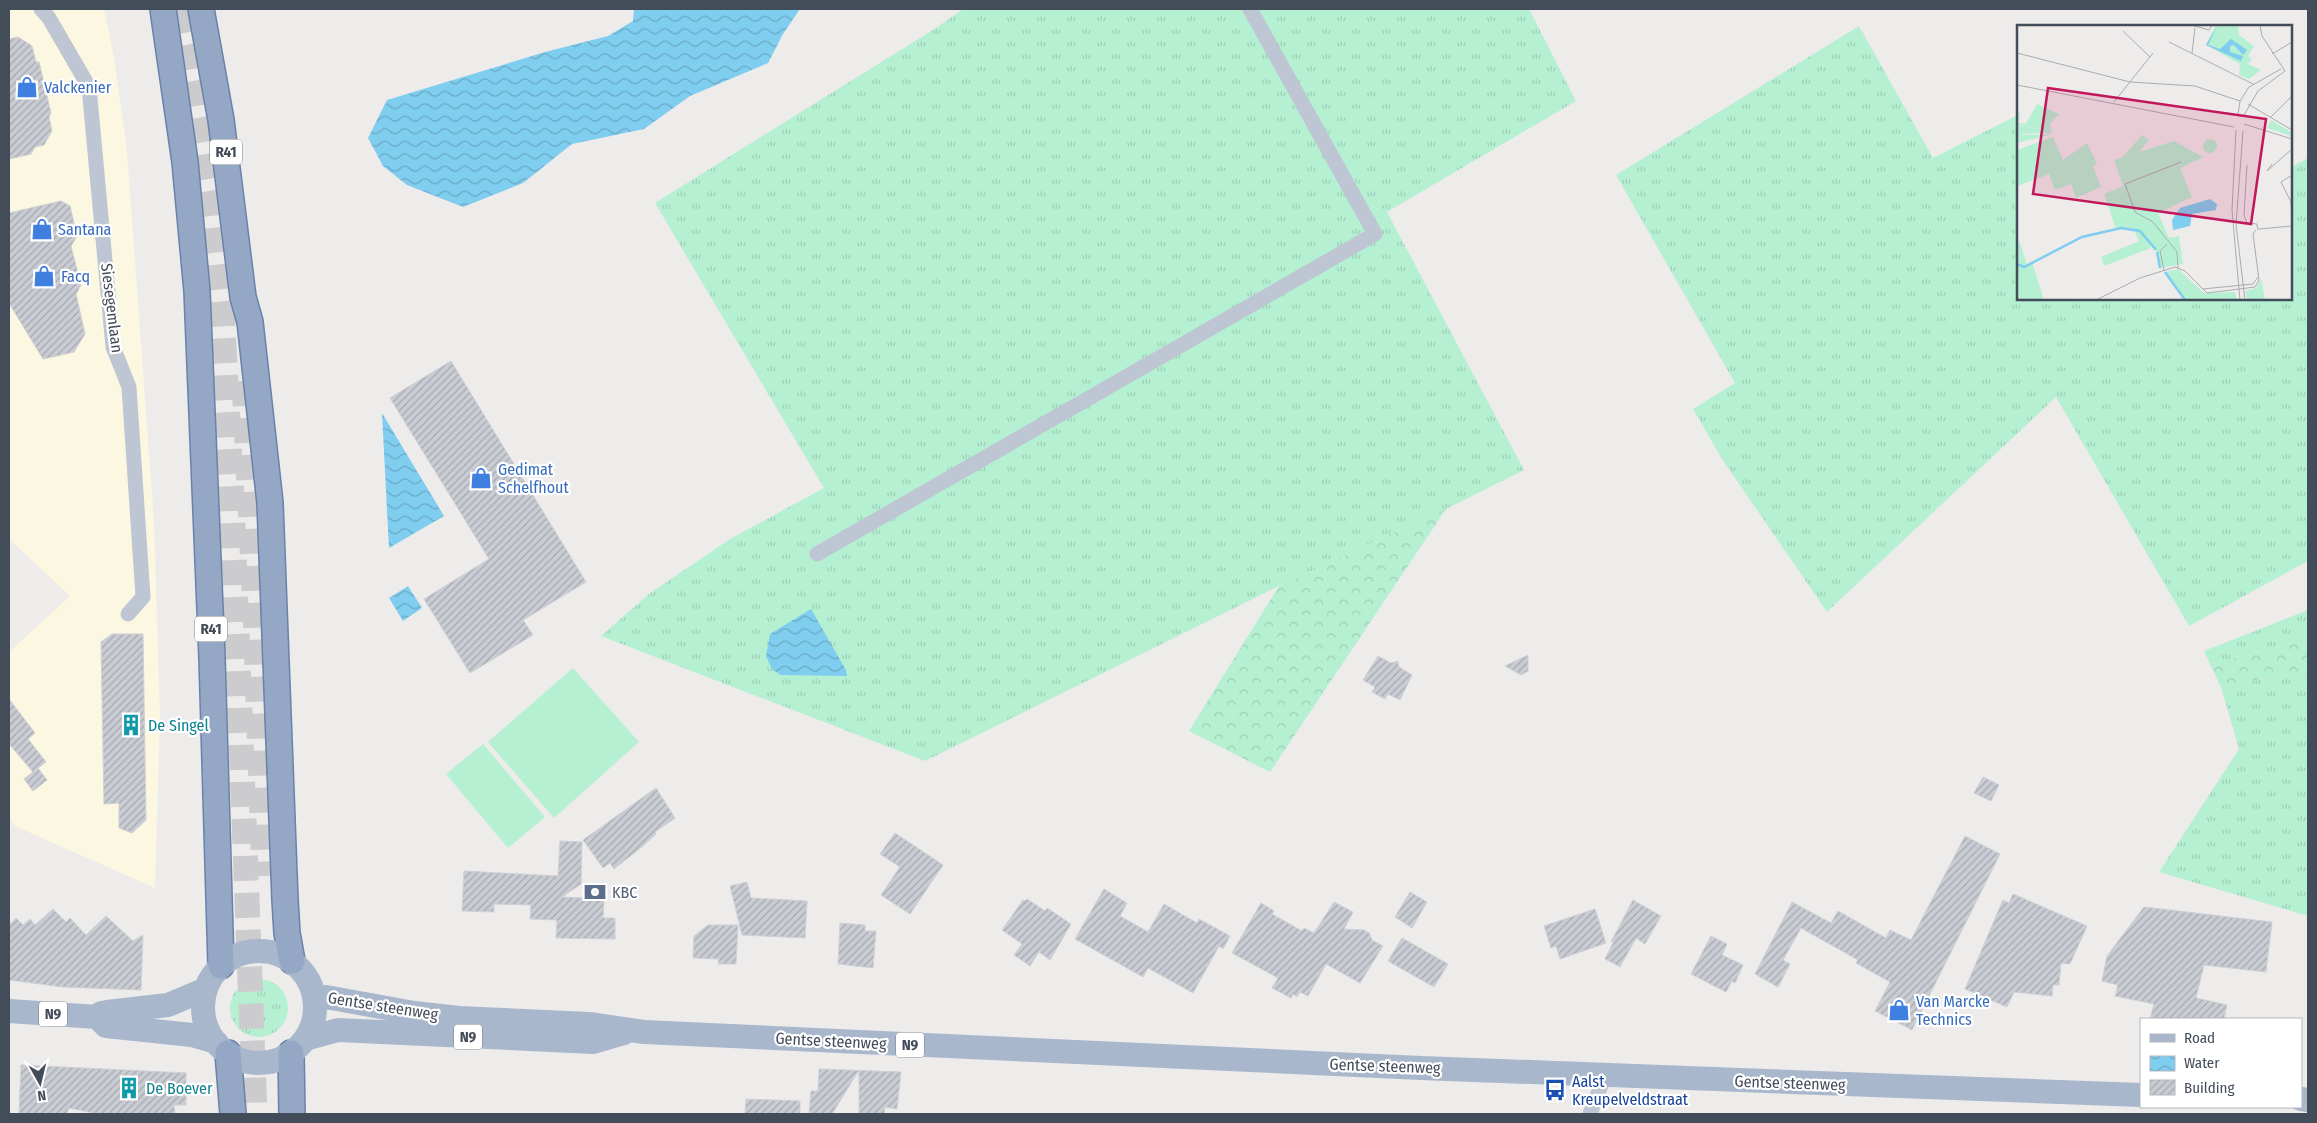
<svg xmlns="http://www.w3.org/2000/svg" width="2317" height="1123" font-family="'Fira Sans Condensed',sans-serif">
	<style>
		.commercial { fill: #fcf7e1 }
		.grass { fill: url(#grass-tufts) }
		.forest { fill: url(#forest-crowns) }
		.garden { fill: #b5f0d2 }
		.water { fill: url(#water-waves) }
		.building { fill: url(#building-hatch); stroke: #ced0d7 }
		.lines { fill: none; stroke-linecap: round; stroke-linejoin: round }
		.trunk-tunnel { stroke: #cccbce; stroke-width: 25; stroke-dasharray: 25 12; stroke-linecap: butt }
		.trunk-casing { stroke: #6a82a9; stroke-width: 28 }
		.minor { stroke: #bdc6d2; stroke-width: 15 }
		.primary { stroke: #a8b7cc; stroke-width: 24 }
		.trunk { stroke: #94a7c5; stroke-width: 25 }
		.labels { text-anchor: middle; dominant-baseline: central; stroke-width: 4.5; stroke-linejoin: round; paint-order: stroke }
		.shield { fill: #fff; stroke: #7b828b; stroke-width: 1 }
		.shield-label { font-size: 15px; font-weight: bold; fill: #434c59 }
		.shop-label { font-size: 16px; fill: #366cbe; stroke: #fff; text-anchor: start }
		.street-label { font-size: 16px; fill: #434c59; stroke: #fff }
		.culture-label { font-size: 16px; fill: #0d838f; stroke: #fff; text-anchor: start }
		.service-label { font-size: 16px; fill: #4e5e75; stroke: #fff; text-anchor: start }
		.transit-label { font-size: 16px; fill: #164399; stroke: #fff; text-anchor: start }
		.inset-river { fill: none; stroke: #7fcdef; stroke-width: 2.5 }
		.inset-road { fill: none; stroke: #aaabb1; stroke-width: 1 }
		.view { fill: #c2185b; fill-opacity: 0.15; stroke: #c2185b; stroke-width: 2.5 }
		.inset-edge { fill: none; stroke: #434c59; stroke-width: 2.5 }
	</style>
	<defs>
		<pattern id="grass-tufts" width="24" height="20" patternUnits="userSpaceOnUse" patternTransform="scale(1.25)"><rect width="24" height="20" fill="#b5f0d2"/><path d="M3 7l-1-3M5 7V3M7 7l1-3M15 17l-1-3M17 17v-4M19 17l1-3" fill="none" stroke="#9dcfb7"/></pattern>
		<pattern id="forest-crowns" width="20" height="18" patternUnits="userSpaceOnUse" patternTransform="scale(1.25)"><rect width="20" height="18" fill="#b5f0d2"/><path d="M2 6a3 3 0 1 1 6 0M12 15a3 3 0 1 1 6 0" fill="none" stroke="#9dcfb7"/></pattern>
		<pattern id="water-waves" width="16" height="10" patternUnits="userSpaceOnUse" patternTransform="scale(1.25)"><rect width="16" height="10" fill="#7fcdef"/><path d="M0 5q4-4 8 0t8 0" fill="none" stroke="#6aa9c5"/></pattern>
		<pattern id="building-hatch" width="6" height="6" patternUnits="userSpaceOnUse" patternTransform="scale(1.25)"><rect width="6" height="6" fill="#caccd4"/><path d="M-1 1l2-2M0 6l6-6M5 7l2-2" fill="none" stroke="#a6a8af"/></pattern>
	</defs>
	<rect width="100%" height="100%" fill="#eeebeb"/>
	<!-- commercial -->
	<path class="commercial" d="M9,9H104L114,57L127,151L154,522L160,718L155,888L15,826L9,818V652L70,596L9,539Z"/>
	<!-- grass -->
	<path class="grass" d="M963,9H1529L1576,101L1387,212L1524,470L1446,509L1279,586L925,761L601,636L649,594L730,539L824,488L655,203L936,28Z
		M1859,26L1933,158L2018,115V299H2291V167L2308,158V561L2189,626L2056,397L1827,612L1722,459L1693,409L1735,383L1616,175Z
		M2308,610V640L2210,664L2204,651Z
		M2288,676L2308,679V916L2159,872L2239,749L2221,687L2247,681Z
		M230 1008a29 29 0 1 1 58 0a29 29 0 1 1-58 0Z"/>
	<!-- forest -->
	<path class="forest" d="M1446,509L1270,772L1189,731L1279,586Z
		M2308,640V679C2278,675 2250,680 2221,687L2210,664Z"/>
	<!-- garden -->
	<path class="garden" d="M573,668L639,742L554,818L488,742Z
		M483,744L545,817L508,848L446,774Z"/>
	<!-- water -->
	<path class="water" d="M634,9H800L783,34L768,63L690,96L644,129L572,144L523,183L463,207L407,185L383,166L368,138L387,100L545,52L608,36L633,21Z
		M382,413L444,516L389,548Z
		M408,586L422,608L403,621L389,598Z
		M811,609L846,670L847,676L781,675L772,669L766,656L770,634Z"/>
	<!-- building -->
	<path class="building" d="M18,37L32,46L36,62H39L51,113L49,117L52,131L44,145L35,147L31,154L9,159V39Z
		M61,201L70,206L77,236L71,246L81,285L76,294L85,334L74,352L43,359L9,303V213Z
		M451,361L586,582L523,620L533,635L470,673L424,599L489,559L390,398Z
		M112,634H143L146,820L132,833L119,828V803L104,804L101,642Z
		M1528,655V671L1521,675L1505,666Z
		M1378,656L1391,663L1398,661L1399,667L1412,675L1400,700L1388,694L1385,699L1372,692L1375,687L1363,680Z
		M9,699L35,733L28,739L46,762L33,772L9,744Z
		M38,768L47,780L33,791L24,779Z
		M1983,777L1999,785L1991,801L1974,793Z
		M656,788L675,818L655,832L656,834L643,846L614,869L610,863L603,868L583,840Z
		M895,833L943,865L910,914L881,895L900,867L880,854Z
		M1965,836L2000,854L1912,1030L1875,1011L1890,982L1856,963L1858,960L1801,928L1783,960L1790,964L1778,987L1755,974L1792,902L1831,923L1838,911L1886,938L1890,930L1911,940Z
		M560,841L582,842L581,884L562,897L604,899L603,918H615V939L556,938L557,920L530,919L531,905L494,904V912L462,911L464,871L558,876Z
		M747,882L751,898L807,901L805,938L742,935L730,886Z
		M1104,889L1127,903L1120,916L1148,932L1164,904L1197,923L1199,919L1230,936L1223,949L1219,946L1193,993L1148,968L1143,977L1075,939Z
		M1410,892L1427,902L1412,928L1395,917Z
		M2013,894L2087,926L2070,964L2061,963L2059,985H2053L2052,996L2014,992L2007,1007L1965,989L2003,900L2009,903Z
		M1027,899L1045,911L1047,908L1071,924L1050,960L1039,952L1030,966L1014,955L1022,944L1002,930L1023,900L1025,901Z
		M1633,900L1661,916L1645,944L1636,938L1620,967L1605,959L1614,941L1611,942Z
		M1334,902L1353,912L1344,929L1364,930L1369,933L1372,940L1383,946L1360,983L1326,964L1308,996L1300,992L1297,997L1293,994L1291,998L1272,988L1278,978L1232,953L1261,903L1274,911L1272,914L1302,931L1304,928L1314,933Z
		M2144,907L2272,922L2266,972L2204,965L2196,998L2227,1005L2224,1019H2150L2154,1004L2115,996L2118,985L2102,981L2107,956Z
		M53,909L66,922L70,918L86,935L106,916L133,941L143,935L141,990L63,987L9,980V925L16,918L23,925L30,919L35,925Z
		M1595,909L1606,943L1560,959L1556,946L1551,948L1544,926Z
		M840,923L865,925V931H876L873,968L838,964Z
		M708,925H738L736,964H718L719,959L693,958L694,936Z
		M1711,936L1727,944L1722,955L1743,965L1735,983L1732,981L1726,992L1691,974Z
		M1402,938L1448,964L1434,987L1388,961Z
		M21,1065L186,1073V1105H174L175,1114H98L69,1108L66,1114H19Z
		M819,1069L901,1072L897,1109L885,1107L884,1114H859V1070L832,1114H809L811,1091H818Z
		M746,1099L800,1101V1114H745Z"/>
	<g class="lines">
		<!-- trunk-tunnel -->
		<path class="trunk-tunnel" d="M176,9L210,197L222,309L232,499L255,1114
			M244,381L255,609L264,876"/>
		<!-- trunk casing -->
		<g class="trunk-casing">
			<path id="trunk" d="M163,9L185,162L197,291L212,658L221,966
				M201,9L221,120L243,297L250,322L270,503L285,900L287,933L292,961
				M228,1053L233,1114
				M291,1053L292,1114"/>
		</g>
		<!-- minor -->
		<path class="minor" d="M41,9L49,18L89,87L113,347L129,387L143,597L128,614
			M817,554L1375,234L1250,9
			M1590,1114L1605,1075"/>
		<!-- primary -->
		<path class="primary" d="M203 1007a56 56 0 1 1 112 0a56 56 0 1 1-112 0Z
			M315,995L414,1013L459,1018L589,1024L644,1032L1421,1068L2141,1095
			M9,1011L97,1017L101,1013L107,1012L168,1005L206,989
			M97,1017L106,1026L192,1035L216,1042
			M305,1039L338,1030L593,1042L624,1033
			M2301,1099L2308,1100"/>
		<!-- trunk -->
		<use href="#trunk" class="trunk"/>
	</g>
	<!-- icons -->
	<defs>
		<g id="shop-bare" transform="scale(1.725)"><path d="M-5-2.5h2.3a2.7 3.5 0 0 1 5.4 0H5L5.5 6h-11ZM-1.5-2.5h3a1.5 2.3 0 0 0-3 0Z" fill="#3f7fe0" stroke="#fff" stroke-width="2.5" paint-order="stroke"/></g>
		<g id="building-bare" transform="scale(1.725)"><path d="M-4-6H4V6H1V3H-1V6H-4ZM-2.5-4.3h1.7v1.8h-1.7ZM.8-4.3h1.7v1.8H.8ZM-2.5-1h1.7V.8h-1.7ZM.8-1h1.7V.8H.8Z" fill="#0f9aa8" stroke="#fff" stroke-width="2.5" paint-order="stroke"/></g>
		<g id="bank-bare" transform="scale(1.725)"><path d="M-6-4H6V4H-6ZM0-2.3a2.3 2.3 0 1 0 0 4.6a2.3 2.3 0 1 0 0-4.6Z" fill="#5c6f8a" stroke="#fff" stroke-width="2.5" paint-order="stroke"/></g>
		<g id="bus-bare" transform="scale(1.725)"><path d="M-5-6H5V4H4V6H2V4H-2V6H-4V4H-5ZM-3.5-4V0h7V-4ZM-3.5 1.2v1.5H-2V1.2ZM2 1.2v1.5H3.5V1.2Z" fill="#1a4fb4" stroke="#fff" stroke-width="2.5" paint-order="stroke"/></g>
	</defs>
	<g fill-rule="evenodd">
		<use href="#shop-bare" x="27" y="87"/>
		<use href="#shop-bare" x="42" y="229"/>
		<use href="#shop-bare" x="44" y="276"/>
		<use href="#shop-bare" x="481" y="478"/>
		<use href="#building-bare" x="131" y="725"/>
		<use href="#bank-bare" x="595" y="892"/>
		<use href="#shop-bare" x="1899" y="1010"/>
		<use href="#building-bare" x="129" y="1088"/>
		<use href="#bus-bare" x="1555" y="1090"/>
	</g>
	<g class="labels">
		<!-- shield labels -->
		<g class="shield">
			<rect x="210" y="139.5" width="32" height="25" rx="4"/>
			<rect x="195" y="616.5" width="32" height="25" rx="4"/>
			<rect x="39" y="1001.5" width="28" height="25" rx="4"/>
			<rect x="454" y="1024.5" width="28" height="25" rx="4"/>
			<rect x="896" y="1032.5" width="28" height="25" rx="4"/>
		</g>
		<g class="shield-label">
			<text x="226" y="152">R41</text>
			<text x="211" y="629">R41</text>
			<text x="53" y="1014">N9</text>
			<text x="468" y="1037">N9</text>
			<text x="910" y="1045">N9</text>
		</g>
		<!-- shop labels -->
		<g class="shop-label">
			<text x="44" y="87">Valckenier</text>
			<text x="58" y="229">Santana</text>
			<text x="61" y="276">Facq</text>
			<text x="498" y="469">Gedimat<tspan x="498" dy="18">Schelfhout</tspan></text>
			<text x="1916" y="1001">Van Marcke<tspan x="1916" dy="18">Technics</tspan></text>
		</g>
		<!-- street labels -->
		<g class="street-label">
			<text transform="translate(112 308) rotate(83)">Siesegemlaan</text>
			<text transform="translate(383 1006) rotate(9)">Gentse steenweg</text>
			<text transform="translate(831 1041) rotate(3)">Gentse steenweg</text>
			<text transform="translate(1385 1066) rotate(2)">Gentse steenweg</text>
			<text transform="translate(1790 1083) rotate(2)">Gentse steenweg</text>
		</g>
		<!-- culture labels -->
		<g class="culture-label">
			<text x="148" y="725">De Singel</text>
			<text x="146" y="1088">De Boever</text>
		</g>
		<!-- service labels -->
		<g class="service-label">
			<text x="612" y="892">KBC</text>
		</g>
		<!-- transit labels -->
		<g class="transit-label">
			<text x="1572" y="1081">Aalst<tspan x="1572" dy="18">Kreupelveldstraat</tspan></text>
		</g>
	</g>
	<!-- overview -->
	<g transform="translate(2017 25)">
		<rect width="275" height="275" fill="#eeebeb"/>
		<path d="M20,79L42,89L33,99L34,106L3,100L4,110L35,109L0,118V87L3,88L2,98L9,99ZM254,95L274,107L275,111L250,103ZM36,112L46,135L70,118L80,139L76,141L84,162L59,173L54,159L38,165L32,149L0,161V125ZM157,116L186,132L163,143L175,172L141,188L152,213L162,211L166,239L143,243L140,226L130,214L134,223L87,241L84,232L122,216L116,203L99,204L87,169L106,161L97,135ZM15,237L27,275H0V239L5,243ZM161,244L187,268L217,267L221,275H168L148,247ZM244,254L248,275H257H230L229,266L239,263Z" fill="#b5f0d2"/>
		<path d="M199,0H221L222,10L237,21L231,31L235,34L231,39L244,45L232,54L222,50L223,39L189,20ZM2,100L34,106L35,108L1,109ZM125,110L132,115L121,128L105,133ZM0,217H3L10,240L5,243L0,239Z" fill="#b5f0d2"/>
		<path d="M186 121a7 7 0 1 1 14 0a7 7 0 1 1-14 0Z" fill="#b5f0d2"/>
		<path d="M200,1L191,20L203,24L214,14L230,25L226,30L217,20L213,21V27L226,31L224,36L189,20ZM193,174L200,179L199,185L175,189L173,201L156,205L155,195L163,183Z" fill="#7fcdef"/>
		<path class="inset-river" d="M140,227L143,243M0,239L7,242L65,212L104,203L123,206L139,225M148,247L168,275"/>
		<path class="inset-road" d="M174,0L192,5L195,0M106,6L133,32M152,17L236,59M0,28L113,57L178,61L223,76M175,28L178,3M255,29L275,17M0,60L217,102M97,77L136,28M231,79L275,105M221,90L223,76L232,62L264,44M227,90L241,66L268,46L245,11L243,0M254,92L275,71M227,99L275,114M219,105L215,185L223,275M226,106L219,199L228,275M255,139L250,146L275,124M230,140L227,190L230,198L240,199L241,205M275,150L264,157L274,177L275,197M242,204L275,201M161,243L160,227L136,197L118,187L108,159L164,137M147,245L143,226L150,219M186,264L236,259L241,252M79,275L123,253L158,242L168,246L190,268L238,262L242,255L236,209L239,205"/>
		<path class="view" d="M31,63L249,94L234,199L16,169Z"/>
		<rect width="275" height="275" class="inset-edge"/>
	</g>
	<!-- border -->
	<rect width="2317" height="1123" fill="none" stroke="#434c59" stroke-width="20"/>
	<!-- legend -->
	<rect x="2140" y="1018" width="162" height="90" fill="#ffffff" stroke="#b4b7bd"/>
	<rect x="2150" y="1034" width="25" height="8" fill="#a8b7cc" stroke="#b4b7bd"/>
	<text x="2184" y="1043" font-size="15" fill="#434c59">Road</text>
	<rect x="2150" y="1056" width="25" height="15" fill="url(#water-waves)" stroke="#b4b7bd"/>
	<text x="2184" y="1068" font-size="15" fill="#434c59">Water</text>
	<rect x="2150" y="1080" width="25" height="15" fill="url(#building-hatch)" stroke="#b4b7bd"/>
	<text x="2184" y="1093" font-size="15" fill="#434c59">Building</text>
	<!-- north arrow -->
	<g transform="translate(40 1083) rotate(172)" stroke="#ffffff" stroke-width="4" paint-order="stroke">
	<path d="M0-4L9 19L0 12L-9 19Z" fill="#434c59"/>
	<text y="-8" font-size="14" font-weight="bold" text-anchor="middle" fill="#434c59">N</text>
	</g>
</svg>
